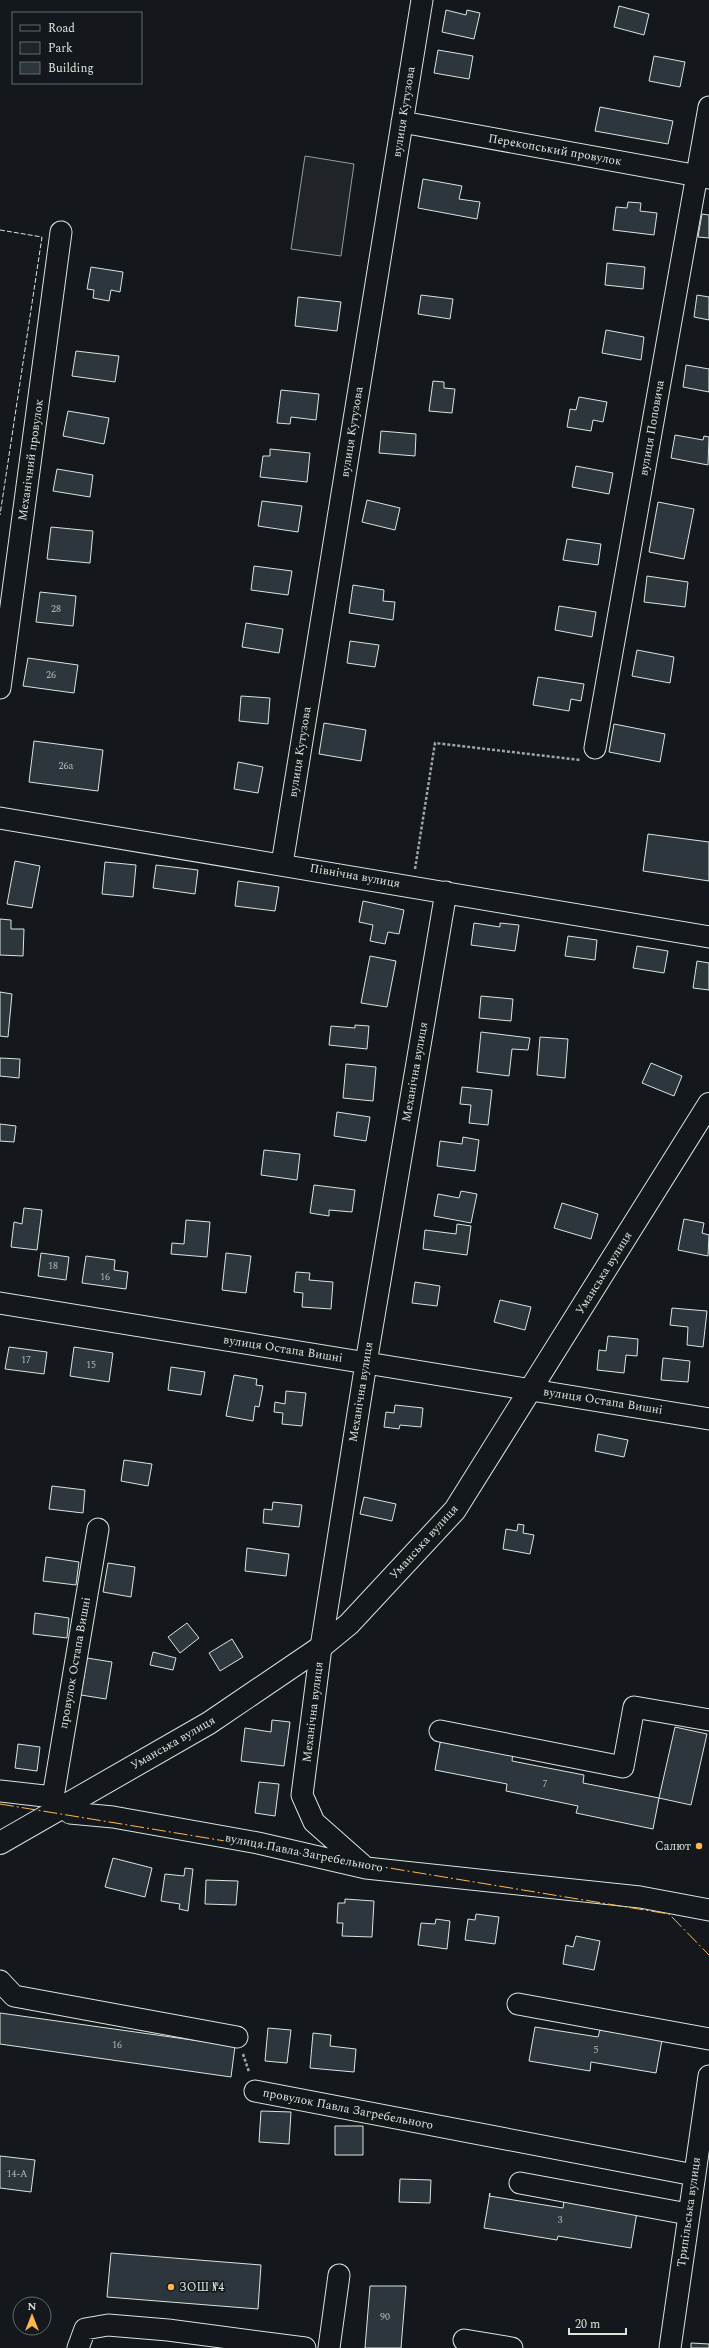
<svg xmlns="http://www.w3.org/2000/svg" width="709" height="2348" font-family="Spectral,serif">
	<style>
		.green { fill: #202428; stroke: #939e99 }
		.building { fill: #2c363c; stroke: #d8e6dc }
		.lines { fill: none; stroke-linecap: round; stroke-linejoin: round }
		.minor-casing { stroke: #d8e6dc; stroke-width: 23 }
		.major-casing { stroke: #d8e6dc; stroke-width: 24 }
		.path { stroke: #9da8a2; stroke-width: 2.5; stroke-dasharray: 3 2; stroke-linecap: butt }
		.minor { stroke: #14181c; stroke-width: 21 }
		.major { stroke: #14181c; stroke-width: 22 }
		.fence { stroke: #d8e6dc; stroke-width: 1; stroke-dasharray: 5 2; stroke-linecap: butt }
		.power { stroke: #ffb74d; stroke-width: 1; stroke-dasharray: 14 3 2 3; stroke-linecap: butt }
		.poi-dot { fill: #ffb74d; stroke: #14181c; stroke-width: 1.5 }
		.labels { text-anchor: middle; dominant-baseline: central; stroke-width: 3; stroke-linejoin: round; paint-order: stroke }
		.number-label { font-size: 10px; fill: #adbab4 }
		.street-label { font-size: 12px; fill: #d8e6dc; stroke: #14181c }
		.poi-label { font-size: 12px; fill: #d8e6dc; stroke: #14181c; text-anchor: end }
	</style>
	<rect width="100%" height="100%" fill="#14181c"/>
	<!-- green -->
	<path class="green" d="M305,156L354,164L341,256L291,249Z"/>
	<!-- building -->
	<path class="building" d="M619,6L649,14L644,35L614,27Z
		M446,10L466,15L467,10L480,13L474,39L442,32Z
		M438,50L473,56L469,79L434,73Z
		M654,56L685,62L680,87L649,81Z
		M600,107L673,121L668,144L595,131Z
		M423,179L462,186L459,199L480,202L477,219L418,208Z
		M628,202L641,203L640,211L657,213L654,235L613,230L616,207L627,208Z
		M702,214L709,215V238L698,237Z
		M607,263L645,267L643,289L605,285Z
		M91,267L123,272L120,292L111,290L109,301L93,298L94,290L87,289Z
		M421,295L453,299L450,319L418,314Z
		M697,295L709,297V320L694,317Z
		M298,297L341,302L337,331L295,326Z
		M606,330L644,337L641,360L602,353Z
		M76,351L119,356L115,382L72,376Z
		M686,365L709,369V392L683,387Z
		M433,381L444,382V388L455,389L452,413L429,411Z
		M281,390L319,394L316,420L291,417L290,424L277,423Z
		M579,397L607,402L603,422L593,420L591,431L567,427L570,409L576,410Z
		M68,411L109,418L104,444L63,436Z
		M381,431L416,434L415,456L379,453Z
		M675,435L703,440L704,436L709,437L708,465L671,458Z
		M270,449L310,453L307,482L260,477L263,456H270Z
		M576,466L613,473L609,494L572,487Z
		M57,469L93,475L90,497L53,491Z
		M367,500L400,508L395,530L362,522Z
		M262,501L302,506L298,532L258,526Z
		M658,502L694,509L684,559L649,552Z
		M51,527L93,531L90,563L47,559Z
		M567,539L601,544L598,565L563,560Z
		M254,566L292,571L288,595L251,590Z
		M647,576L688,582L685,607L644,602Z
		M353,585L384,590L383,601L395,602L393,620L349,613Z
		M40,592L76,596L73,626L36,622Z
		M559,606L596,612L592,637L555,630Z
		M246,623L283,629L279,653L242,647Z
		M350,641L379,645L375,667L347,663Z
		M637,650L674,657L670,683L632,676Z
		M28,658L78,665L74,693L23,686Z
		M538,677L584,684L581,701L571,699L569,711L533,705Z
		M241,696L270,698L268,724L239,721Z
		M324,723L366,730L361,761L319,754Z
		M614,724L665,734L660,762L609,752Z
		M34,741L103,750L98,791L29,782Z
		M238,762L263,767L258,793L234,789Z
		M648,834L709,842V881L643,871Z
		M15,861L40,866L32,908L7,904Z
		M105,862L136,865L133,897L102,894Z
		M156,865L198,870L195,894L153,888Z
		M238,881L279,887L275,911L235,906Z
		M363,901L404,910L399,934L388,932L385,944L370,941L373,925L359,922Z
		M0,919L11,920V929H24L23,956L0,955Z
		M474,923L500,927V923L519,925L515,951L471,945Z
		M568,936L597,940L595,960L565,956Z
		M637,946L668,951L664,973L633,968Z
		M370,956L396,961L387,1007L361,1003Z
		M697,961L709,963V990L693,988Z
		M0,992L12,994L8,1037L0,1036Z
		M481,996L513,999L511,1021L479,1018Z
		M355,1025L369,1026L367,1049L329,1045L331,1026L355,1028Z
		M481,1032L530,1038L528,1050L512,1049L509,1076L477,1072Z
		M540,1037L568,1039L565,1078L537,1075Z
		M0,1058L20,1059L19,1078L0,1076Z
		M651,1063L682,1076L674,1096L642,1083Z
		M346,1064L376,1067L373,1101L343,1098Z
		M462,1087L492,1090L488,1125L469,1123L471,1105L460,1104Z
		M337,1112L370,1117L366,1141L334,1136Z
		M0,1124L16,1126L14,1142L0,1141Z
		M463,1137L479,1140L475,1171L437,1166L440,1141L462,1144Z
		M264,1150L300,1154L297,1180L261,1175Z
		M314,1185L355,1190L352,1212L329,1210V1216L310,1213Z
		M461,1191L477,1194L471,1223L434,1216L438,1194L459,1198Z
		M562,1203L598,1214L591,1239L554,1228Z
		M24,1208L42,1210L37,1250L11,1247L14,1222L22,1224Z
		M684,1219L704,1223L702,1233L709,1235L708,1256L678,1250Z
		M186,1220L210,1222L207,1257L171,1254L172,1243L184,1244Z
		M457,1224L471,1226L467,1255L423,1249L425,1230L456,1234Z
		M41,1253L69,1257L66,1280L38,1276Z
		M226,1253L251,1256L246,1293L222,1290Z
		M86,1256L115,1260L114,1270L128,1272L126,1289L82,1283Z
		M296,1272L310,1273L309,1280L333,1282L331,1309L302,1307L303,1293L294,1292Z
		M415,1282L440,1286L437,1306L412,1303Z
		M500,1300L531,1307L525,1330L494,1322Z
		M672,1308L707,1311L703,1347L687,1345L688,1327L670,1325Z
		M608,1336L638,1339L637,1356L626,1355L624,1373L597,1370L599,1350L606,1351Z
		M9,1347L47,1352L44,1374L5,1369Z
		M74,1347L113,1353L109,1382L70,1376Z
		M663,1358L690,1361L688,1382L661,1380Z
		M171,1367L205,1372L201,1395L168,1390Z
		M234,1375L257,1379L256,1385L263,1386L259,1407L255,1406L253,1421L226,1416Z
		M286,1391L306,1393L302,1426L282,1424L283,1413L274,1412L275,1402L285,1404Z
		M395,1405L423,1408L421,1427L400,1425L399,1429L384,1427L386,1412L394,1413Z
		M598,1434L628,1440L624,1457L595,1451Z
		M124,1460L152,1464L148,1486L121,1481Z
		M52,1486L85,1490L83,1513L49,1509Z
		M364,1497L396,1504L392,1521L360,1514Z
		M273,1502L302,1505L299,1527L263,1523L264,1509L272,1510Z
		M518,1524L524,1525L523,1533L534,1535L530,1554L503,1549L506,1529L517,1531Z
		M247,1548L289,1554L286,1576L245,1571Z
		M46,1557L79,1562L76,1585L43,1581Z
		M108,1563L135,1567L131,1597L103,1592Z
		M35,1613L69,1618L67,1638L33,1634Z
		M187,1623L199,1638L180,1653L168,1637Z
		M232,1639L243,1657L220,1671L209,1653Z
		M153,1652L176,1658L173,1670L150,1665Z
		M87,1658L112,1662L106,1699L81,1695Z
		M272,1720L290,1722L284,1766L241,1761L245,1728L271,1732Z
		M675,1727L707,1734L691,1805L659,1798Z
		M441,1738L513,1752L512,1761L584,1775L583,1783L659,1798L653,1829L576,1813L578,1806L506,1791L507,1784L435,1770Z
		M18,1744L40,1747L37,1771L15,1768Z
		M259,1782L279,1784L275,1816L255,1813Z
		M113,1858L152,1868L145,1897L105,1887Z
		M185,1868L193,1869L188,1911L179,1909L180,1904L161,1901L165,1874L184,1876Z
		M206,1880L238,1881L236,1905L205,1904Z
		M345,1899L374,1901L372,1937L342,1936L343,1923H337L338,1903H345Z
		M476,1914L499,1917L495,1944L465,1940L468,1919L475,1920Z
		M436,1919L450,1921L447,1949L418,1945L421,1923L435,1924Z
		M576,1936L600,1941L594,1970L563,1964L566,1945L573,1947Z
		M0,2013L235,2046L231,2077L0,2044Z
		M535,2027L598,2037L600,2030L662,2040L656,2073L591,2062L590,2071L529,2061Z
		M268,2028L291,2030L287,2063L265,2061Z
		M313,2033L331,2035L330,2046L356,2049L354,2072L310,2068Z
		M261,2111L291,2112L289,2144L259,2142Z
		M335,2126H363V2155H335Z
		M0,2156L35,2160L31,2192L0,2188Z
		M400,2179L431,2180L430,2203L399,2202Z
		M490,2193L489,2196L563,2208L564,2200L637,2212L631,2248L558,2236L557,2240L484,2228Z
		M111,2253L261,2265L258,2309L107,2297Z
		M370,2286H406L401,2348H365Z
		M691,2343L709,2344V2348H691Z"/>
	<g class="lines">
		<!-- minor casing -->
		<g class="minor-casing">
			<path id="minor" d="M402,122L709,178
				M0,688L61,232
				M595,748L709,107
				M0,818L709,937
				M282,864L422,0
				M0,1303L709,1419
				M440,1731L623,1767L634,1707L709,1720
				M0,1791L53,1797L70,1813L113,1817L258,1843L366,1868L640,1897L709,1910
				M53,1797L98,1529
				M366,1868L314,1822L302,1795L321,1647L366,1363L446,892
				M0,1981L14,1996L237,2037
				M518,2004L709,2039
				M255,2091L694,2175
				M520,2183L688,2214
				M464,2340L512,2348
				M78,2348L85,2329L108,2325L168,2330L305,2348
				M329,2348L339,2275
				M670,2348L709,2076"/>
		</g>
		<!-- major casing -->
		<g class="major-casing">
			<path id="major" d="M0,1843L209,1723L321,1647L349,1624L455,1510L709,1104"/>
		</g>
		<!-- path -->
		<path class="path" d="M415,869L435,743L580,760
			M243,2054L249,2072"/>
		<!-- minor -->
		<use href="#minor" class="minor"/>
		<!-- major -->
		<use href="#major" class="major"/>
		<!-- fence -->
		<path class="fence" d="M0,230L42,237L0,515"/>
		<!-- power -->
		<path class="power" d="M0,1804L669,1914L709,1955"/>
	</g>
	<!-- markers -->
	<g class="poi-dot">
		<circle cx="699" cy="1846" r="4"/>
		<circle cx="171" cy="2287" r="4"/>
	</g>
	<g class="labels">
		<!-- number labels -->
		<g class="number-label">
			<text x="56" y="609">28</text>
			<text x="51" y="675">26</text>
			<text x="66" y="766">26а</text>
			<text x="53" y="1266">18</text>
			<text x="105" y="1277">16</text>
			<text x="26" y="1360">17</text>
			<text x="91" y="1365">15</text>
			<text x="545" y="1784">7</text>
			<text x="117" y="2045">16</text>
			<text x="596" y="2050">5</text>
			<text x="17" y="2174">14-А</text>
			<text x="560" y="2220">3</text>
			<text x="385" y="2317">90</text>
		</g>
		<!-- street labels -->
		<g class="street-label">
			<text transform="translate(404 112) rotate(-81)">вулиця Кутузова</text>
			<text transform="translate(555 150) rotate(10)">Перекопський провулок</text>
			<text transform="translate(652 428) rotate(-80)">вулиця Поповича</text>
			<text transform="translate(352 432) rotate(-81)">вулиця Кутузова</text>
			<text transform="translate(31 460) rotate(-82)">Механічний провулок</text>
			<text transform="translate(300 752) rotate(-81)">вулиця Кутузова</text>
			<text transform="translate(355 876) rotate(10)">Північна вулиця</text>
			<text transform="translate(415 1072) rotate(-80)">Механічна вулиця</text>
			<text transform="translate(604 1273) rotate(-58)">Уманська вулиця</text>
			<text transform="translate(283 1349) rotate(9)">вулиця Остапа Вишні</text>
			<text transform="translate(361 1392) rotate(-81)">Механічна вулиця</text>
			<text transform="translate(603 1401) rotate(9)">вулиця Остапа Вишні</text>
			<text transform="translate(424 1542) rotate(-48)">Уманська вулиця</text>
			<text transform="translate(75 1663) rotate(-80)">провулок Остапа Вишні</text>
			<text transform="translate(313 1712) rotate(-83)">Механічна вулиця</text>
			<text transform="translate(173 1743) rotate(-30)">Уманська вулиця</text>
			<text transform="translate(304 1853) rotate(11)">вулиця Павла Загребельного</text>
			<text transform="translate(348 2109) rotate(11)">провулок Павла Загребельного</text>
			<text transform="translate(689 2212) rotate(-82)">Трипільська вулиця</text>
		</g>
		<!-- poi labels -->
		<g class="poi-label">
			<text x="691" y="1846">Салют</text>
			<text x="179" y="2287" text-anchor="start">ЗОШ №4</text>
		</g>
	</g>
	<!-- legend -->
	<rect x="12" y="12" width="130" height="72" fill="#14181c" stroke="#626a69"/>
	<rect x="20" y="25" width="20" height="6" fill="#14181c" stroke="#626a69"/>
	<text x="48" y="32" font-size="12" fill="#d8e6dc">Road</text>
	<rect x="20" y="42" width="20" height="12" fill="#202428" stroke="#626a69"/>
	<text x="48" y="52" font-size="12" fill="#d8e6dc">Park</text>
	<rect x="20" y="62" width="20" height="12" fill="#2c363c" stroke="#626a69"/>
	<text x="48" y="72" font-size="12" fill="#d8e6dc">Building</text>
	<!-- north arrow -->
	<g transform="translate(32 2316)"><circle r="19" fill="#14181c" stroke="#626a69"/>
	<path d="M0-3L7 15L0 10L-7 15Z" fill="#ffb74d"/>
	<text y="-6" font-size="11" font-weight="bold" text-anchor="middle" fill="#d8e6dc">N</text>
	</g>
	<!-- scale -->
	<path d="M569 2328v6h57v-6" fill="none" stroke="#d8e6dc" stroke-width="2"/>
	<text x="575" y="2328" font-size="12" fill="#d8e6dc" stroke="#14181c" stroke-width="3" paint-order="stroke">20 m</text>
</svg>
